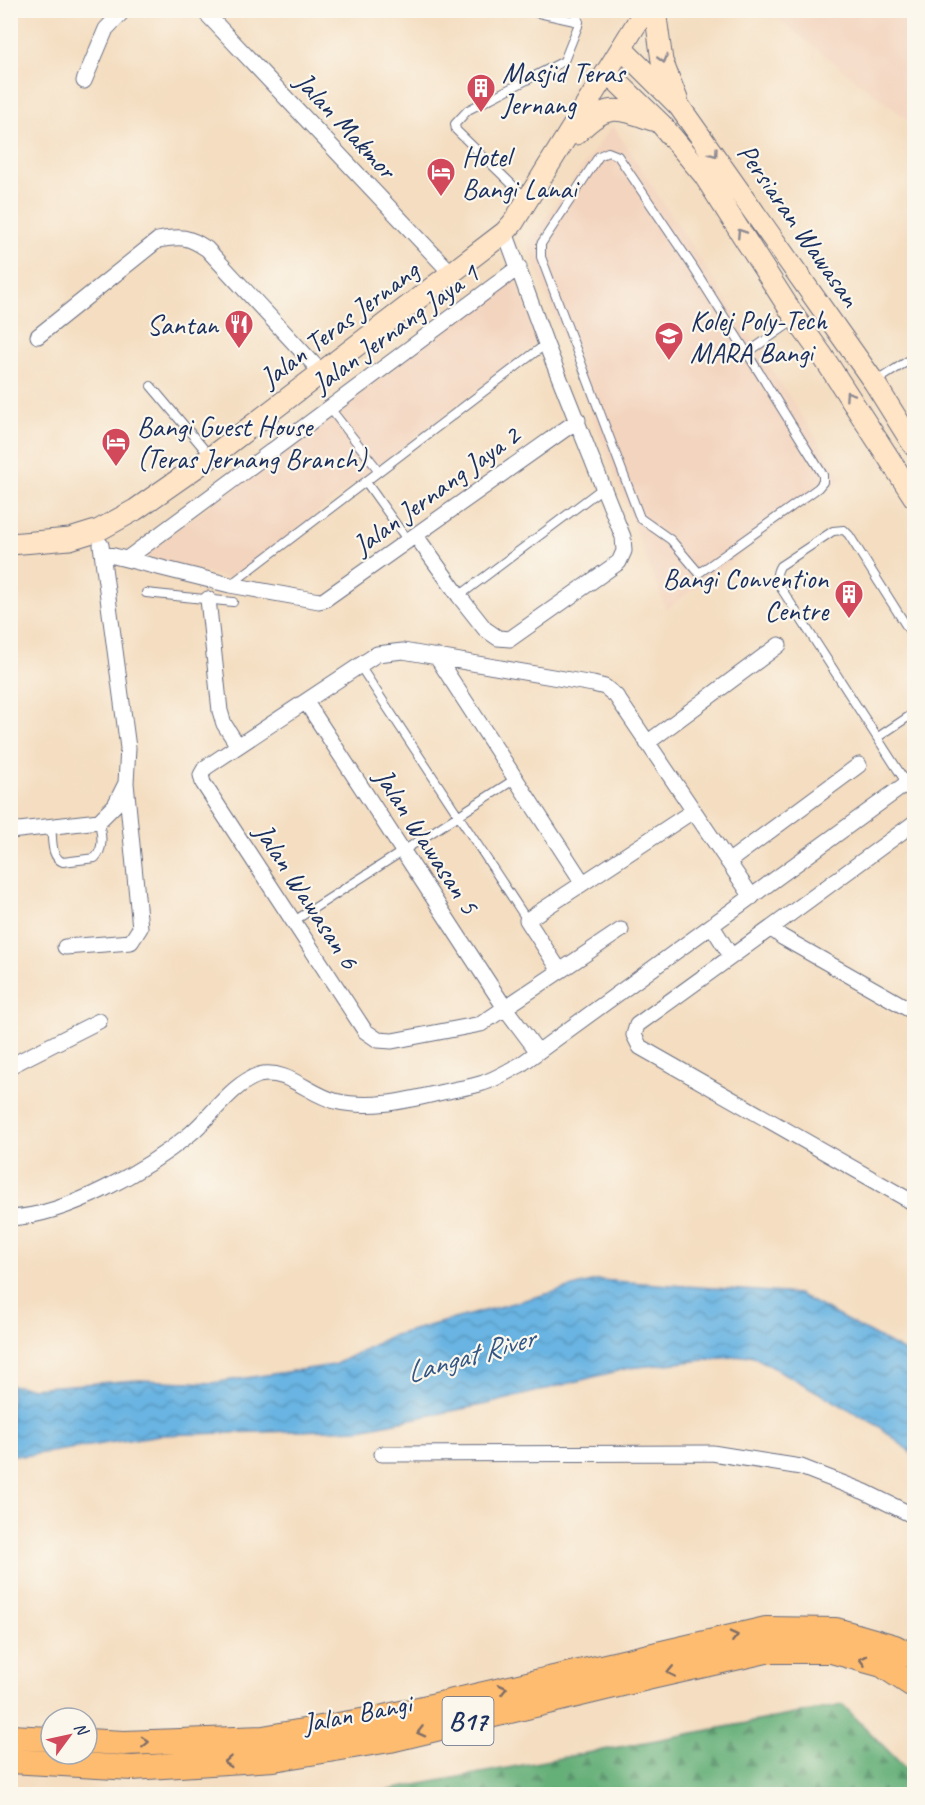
<svg xmlns="http://www.w3.org/2000/svg" width="925" height="1805" font-family="Caveat,sans-serif">
	<style>
		.built { fill: #f3d4be }
		.forest { fill: url(#forest-firs); stroke: #406f6b; stroke-width: 1.5 }
		.water { fill: url(#water-waves); stroke: #4272a0; stroke-width: 1.5 }
		.lines { fill: none; stroke-linecap: round; stroke-linejoin: round }
		.service-casing { stroke: #676c80; stroke-width: 10 }
		.minor-casing { stroke: #676c80; stroke-width: 17 }
		.secondary-casing { stroke: #676c80; stroke-width: 23 }
		.primary-casing { stroke: #676c80; stroke-width: 26 }
		.service { stroke: #fff; stroke-width: 8 }
		.minor { stroke: #fff; stroke-width: 15 }
		.secondary { stroke: #ffe4c6; stroke-width: 21 }
		.primary { stroke: #febc70; stroke-width: 24 }
		.oneway { stroke: #8d8a92 }
		.oneway2 { stroke: #816e66 }
		.labels { text-anchor: middle; dominant-baseline: central; stroke-width: 4.5; stroke-linejoin: round; paint-order: stroke }
		.shield { fill: #fbf7ec; stroke: #5e6b89; stroke-width: 1.5 }
		.shield-label { font-size: 27px; font-weight: bold; fill: #1b2f5e }
		.poi-label { font-size: 28px; fill: #1b2f5e; stroke: #fbf7ec; text-anchor: start }
		.street-label { font-size: 28px; fill: #1b2f5e; stroke: #fbf7ec }
		.water-label { font-size: 30px; font-style: italic; fill: #325786; stroke: #fbf7ec }
	</style>
	<defs>
		<pattern id="forest-firs" width="22" height="20" patternUnits="userSpaceOnUse" patternTransform="scale(1.5)"><rect width="22" height="20" fill="#65af78"/><path d="M5 1l3.5 6h-7zM16 11l3.5 6h-7z" fill="#528f66"/></pattern>
		<pattern id="water-waves" width="16" height="10" patternUnits="userSpaceOnUse" patternTransform="scale(1.5)"><rect width="16" height="10" fill="#69b4e2"/><path d="M0 5q4-4 8 0t8 0" fill="none" stroke="#5693ba"/></pattern>
	</defs>
	<rect width="100%" height="100%" fill="#fbf7ec"/>
	<filter id="ink" filterUnits="userSpaceOnUse"><feTurbulence type="fractalNoise" baseFrequency=".0167" numOctaves="2"/><feDisplacementMap in="SourceGraphic" scale="12" xChannelSelector="R" yChannelSelector="G"/><feConvolveMatrix kernelMatrix="1 2 1 2 8 2 1 2 1" color-interpolation-filters="sRGB"/></filter>
	<filter id="wash" filterUnits="userSpaceOnUse"><feTurbulence type="fractalNoise" baseFrequency=".008" numOctaves="4" result="noise"/><feDisplacementMap in="SourceGraphic" scale="24" xChannelSelector="R" yChannelSelector="G"/><feGaussianBlur stdDeviation="1.35" result="paint"/><feColorMatrix in="noise" values="0 0 0 0 0 0 0 0 0 0 0 0 0 0 0 0 0 1.4 0 .05"/><feComposite in="paint" operator="in"/></filter>
	<g filter="url(#wash)">
		<rect width="100%" height="100%" fill="#f4ddc0"/>
		<!-- built -->
		<path class="built" d="M768,11H914V125Z
			M613,125L842,478L666,610L527,244Z
			M516,278L539,342L231,579L141,556Z"/>
		<!-- forest -->
		<path class="forest" d="M843,1705L914,1777V1794H368Z"/>
		<!-- water -->
		<path class="water" d="M599,1280L798,1294L914,1357V1455L879,1426L751,1355L629,1368L487,1404L360,1429L160,1435L24,1456L11,1454V1385L31,1388L138,1380L212,1383L334,1365L391,1336Z"/>
	</g>
	<g filter="url(#ink)">
		<g class="lines">
			<!-- service casing -->
			<g class="service-casing">
				<path id="service" d="M525,10L579,22
					M526,198L456,130L455,124L468,110L564,61L578,26V19L573,10
					M747,353L823,475V482L818,488L699,573L671,540L640,518L541,257V244L599,156L608,152L618,156L691,264L747,353L796,319
					M875,382L914,357
					M151,386L210,456
					M329,407L379,471
					M366,482L408,541
					M230,585L546,344
					M146,593L233,602
					M459,596L604,487
					M360,666L527,920
					M878,737L914,713
					M907,784L779,585C776,577 776,573 780,566L833,531L844,530L849,535L914,638
					M51,826C53,839 50,857 63,862L95,858C105,847 101,834 99,821
					M294,921L515,779"/>
			</g>
			<!-- minor casing -->
			<g class="minor-casing">
				<path id="minor" d="M203,10L452,274
					M84,81L106,29L124,10
					M38,336L158,240C181,236 188,236 207,249L322,373
					M416,536L459,596L485,629L498,638L510,639L619,562L624,551L623,537L546,344L505,232
					M102,553L230,585L319,601L324,600L578,420
					M128,558L519,267
					M208,599L220,711L224,724L238,746
					M436,656L583,883
					M306,702L505,1008L538,1052
					M647,743L779,645
					M10,831L99,821L115,805L126,783L128,748L101,545
					M728,862L859,765
					M712,926L731,956
					M771,928L914,823
					M621,930L481,1024L392,1041L378,1040L365,1031L203,783L201,775L205,768L377,654L403,651L593,684L605,687L616,696L752,897
					M65,947L131,942L140,928L126,783
					M560,971L527,920L693,811
					M914,1012L782,937L771,928L637,1025L634,1035L640,1047L914,1203
					M10,1066L99,1021
					M10,1218C68,1215 146,1170 190,1134C211,1117 233,1083 259,1075C286,1068 310,1095 335,1101C371,1110 409,1100 443,1092C456,1089 471,1087 483,1083C496,1079 508,1071 520,1065L914,778
					M382,1454L712,1453L801,1467L865,1492L914,1516"/>
			</g>
			<!-- secondary casing -->
			<g class="secondary-casing">
				<path id="secondary" d="M655,10L662,61L677,99
					M622,49L679,106L874,382L914,446
					M607,72L661,124L704,175L796,319L822,355L914,497
					M576,134C605,104 615,106 652,120
					M10,544L70,539L99,530L135,510L211,457L505,232L513,223L645,10"/>
			</g>
			<!-- primary casing -->
			<g class="primary-casing">
				<path id="primary" d="M10,1737L51,1739
					M87,1741L124,1743L263,1738L384,1717L766,1629L836,1630L895,1647L914,1657
					M10,1761L132,1768L274,1759L390,1740L651,1677L766,1651H831L882,1665L914,1686"/>
			</g>
			<!-- service -->
			<use href="#service" class="service"/>
			<!-- minor -->
			<use href="#minor" class="minor"/>
			<!-- secondary -->
			<use href="#secondary" class="secondary"/>
			<!-- primary -->
			<use href="#primary" class="primary"/>
		</g>
		<!-- one-way arrows -->
		<defs><path id="oneway-chevron" d="M-2-3.5L2.5 0L-2 3.5" fill="none" stroke-width="1.6" stroke-linecap="round" stroke-linejoin="round" transform="scale(1.5)"/></defs>
		<g class="oneway">
			<use href="#oneway-chevron" transform="translate(663 59) rotate(75)"/>
			<use href="#oneway-chevron" transform="translate(714 153) rotate(54)"/>
			<use href="#oneway-chevron" transform="translate(741 233) rotate(-123)"/>
			<use href="#oneway-chevron" transform="translate(849 395) rotate(-124)"/>
		</g>
		<g class="oneway2">
			<use href="#oneway-chevron" transform="translate(734 1636) rotate(-13)"/>
			<use href="#oneway-chevron" transform="translate(863 1660) rotate(-165)"/>
			<use href="#oneway-chevron" transform="translate(671 1672) rotate(168)"/>
			<use href="#oneway-chevron" transform="translate(503 1689) rotate(-13)"/>
			<use href="#oneway-chevron" transform="translate(421 1732) rotate(166)"/>
			<use href="#oneway-chevron" transform="translate(145 1742) rotate(-2)"/>
			<use href="#oneway-chevron" transform="translate(228 1762) rotate(176)"/>
		</g>
	</g>
	<!-- icons -->
	<defs>
		<g id="building-pin" transform="scale(1.5)"><path d="M0 17L-7.5 6A9.5 9.5 0 1 1 7.5 6Z" fill="#d1495b" stroke="#fbf7ec"/><path d="M-4-6H4V6H1V3H-1V6H-4ZM-2.5-4.3h1.7v1.8h-1.7ZM.8-4.3h1.7v1.8H.8ZM-2.5-1h1.7V.8h-1.7ZM.8-1h1.7V.8H.8Z" fill="#fff"/></g>
		<g id="hotel-pin" transform="scale(1.5)"><path d="M0 17L-7.5 6A9.5 9.5 0 1 1 7.5 6Z" fill="#d1495b" stroke="#fbf7ec"/><path d="M-6-4.5h1.5V1H6V5H4.5V3h-9V5H-6ZM-4 0a1.8 1.8 0 1 1 3.6 0ZM.5 0V-2.5h3Q6-2.5 6 0Z" fill="#fff"/></g>
		<g id="restaurant-pin" transform="scale(1.5)"><path d="M0 17L-7.5 6A9.5 9.5 0 1 1 7.5 6Z" fill="#d1495b" stroke="#fbf7ec"/><path d="M-5-6h1v4h1v-4h1v4h1v-4h1v5L-1.5 .5V6h-2V.5L-5-1ZM5-6V6H3V1.5H1.5Q1.5-4 5-6Z" fill="#fff"/></g>
		<g id="university-pin" transform="scale(1.5)"><path d="M0 17L-7.5 6A9.5 9.5 0 1 1 7.5 6Z" fill="#d1495b" stroke="#fbf7ec"/><path d="M0-5L7-2L0 1L-7-2ZM-4 1L0 2.5L4 1V4Q0 6-4 4Z" fill="#fff"/></g>
	</defs>
	<g fill-rule="evenodd">
		<use href="#building-pin" x="481" y="88"/>
		<use href="#hotel-pin" x="441" y="172"/>
		<use href="#restaurant-pin" x="239" y="324"/>
		<use href="#university-pin" x="669" y="336"/>
		<use href="#hotel-pin" x="116" y="442"/>
		<use href="#building-pin" x="849" y="594"/>
	</g>
	<g class="labels">
		<!-- shield labels -->
		<rect class="shield" x="442.5" y="1697" width="51" height="48" rx="4.5"/>
		<g class="shield-label">
			<text x="468" y="1721">B17</text>
		</g>
		<!-- poi labels -->
		<g class="poi-label">
			<text x="502" y="72">Masjid Teras<tspan x="502" dy="32">Jernang</tspan></text>
			<text x="462" y="156">Hotel<tspan x="462" dy="32">Bangi Lanai</tspan></text>
			<text x="690" y="320">Kolej Poly-Tech<tspan x="690" dy="32">MARA Bangi</tspan></text>
			<text x="218" y="324" text-anchor="end">Santan</text>
			<text x="137" y="426">Bangi Guest House<tspan x="137" dy="32">(Teras Jernang Branch)</tspan></text>
			<text x="828" y="578" text-anchor="end">Bangi Convention<tspan x="828" dy="32">Centre</tspan></text>
		</g>
		<!-- street labels -->
		<g class="street-label">
			<text transform="translate(346 125) rotate(47)">Jalan Makmor</text>
			<text transform="translate(799 225) rotate(55)">Persiaran Wawasan</text>
			<text transform="translate(339 324) rotate(-37)">Jalan Teras Jernang</text>
			<text transform="translate(395 328) rotate(-36)">Jalan Jernang Jaya 1</text>
			<text transform="translate(436 490) rotate(-36)">Jalan Jernang Jaya 2</text>
			<text transform="translate(427 841) rotate(57)">Jalan Wawasan 5</text>
			<text transform="translate(307 896) rotate(57)">Jalan Wawasan 6</text>
			<text transform="translate(357 1713) rotate(-11)">Jalan Bangi</text>
		</g>
		<!-- water labels -->
		<g class="water-label">
			<text transform="translate(470 1355) rotate(-16)">Langat River</text>
		</g>
	</g>
	<!-- margin -->
	<rect width="925" height="1805" fill="none" stroke="#fbf7ec" stroke-width="36"/>
	<!-- north arrow -->
	<g transform="translate(69 1736) rotate(57)"><circle r="28" fill="#fbf7ec" stroke="#a1a7b3" stroke-width="1.5"/>
	<path d="M0-4.5L10 22L0 15L-10 22Z" fill="#d1495b"/>
	<text y="-9" font-size="16" font-weight="bold" text-anchor="middle" fill="#1b2f5e">N</text>
	</g>
</svg>
